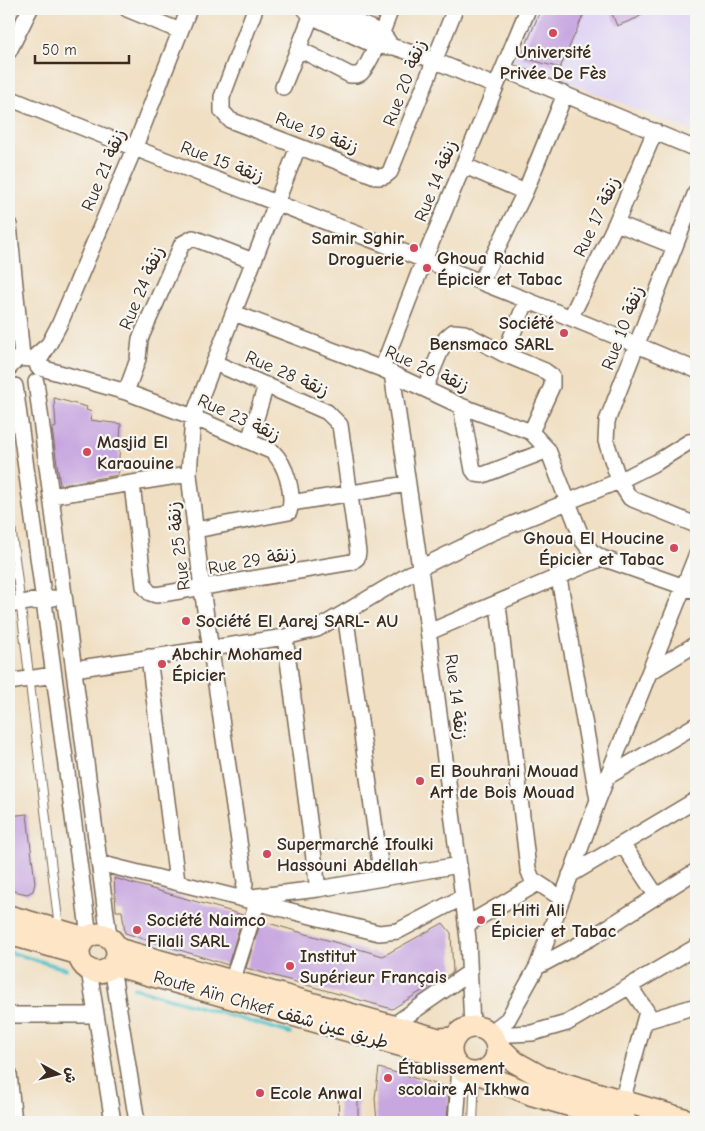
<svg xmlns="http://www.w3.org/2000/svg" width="705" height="1131" font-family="'Comic Neue','Playpen Sans Arabic',sans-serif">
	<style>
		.built { fill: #e0d4f4 }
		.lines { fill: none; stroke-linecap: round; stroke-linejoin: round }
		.stream { stroke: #51bfc7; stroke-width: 4 }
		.building { fill: #c8a7e0 }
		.lane-casing { stroke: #7a6957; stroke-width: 10 }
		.street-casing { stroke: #7a6957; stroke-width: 18 }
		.secondary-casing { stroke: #7a6957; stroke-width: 24 }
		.lane { stroke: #fff; stroke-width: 8 }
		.street { stroke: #fff; stroke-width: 15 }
		.secondary { stroke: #fde5c5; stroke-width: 21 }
		.poi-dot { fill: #d1495b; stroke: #f6f6f2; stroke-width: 2 }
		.labels { text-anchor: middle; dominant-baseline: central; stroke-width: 4.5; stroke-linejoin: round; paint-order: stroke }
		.poi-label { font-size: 18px; font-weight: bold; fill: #3b2a1e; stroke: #f6f6f2; text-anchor: start }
		.street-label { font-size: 18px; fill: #3b2a1e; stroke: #f6f6f2 }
	</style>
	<rect width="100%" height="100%" fill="#f6f6f2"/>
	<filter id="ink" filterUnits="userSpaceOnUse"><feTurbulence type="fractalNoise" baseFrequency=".02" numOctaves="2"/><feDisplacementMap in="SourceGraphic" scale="10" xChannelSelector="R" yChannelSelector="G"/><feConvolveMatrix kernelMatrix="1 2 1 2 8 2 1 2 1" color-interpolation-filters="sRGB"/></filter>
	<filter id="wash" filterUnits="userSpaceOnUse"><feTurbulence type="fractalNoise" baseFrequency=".0096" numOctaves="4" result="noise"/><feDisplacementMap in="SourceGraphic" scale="20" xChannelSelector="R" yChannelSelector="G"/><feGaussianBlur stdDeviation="1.12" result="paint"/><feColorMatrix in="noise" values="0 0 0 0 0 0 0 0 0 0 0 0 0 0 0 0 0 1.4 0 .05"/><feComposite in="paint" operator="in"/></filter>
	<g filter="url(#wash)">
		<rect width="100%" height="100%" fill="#f0dfc2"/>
		<!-- built -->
		<path class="built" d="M532,9H696V133L512,60Z"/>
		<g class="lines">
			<!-- stream -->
			<path class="stream" d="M9,952L66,969
				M134,988L290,1033"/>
		</g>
		<g id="blocks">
			<!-- building -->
			<path class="building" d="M541,9H586L560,68L521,57Z
				M610,9H650L637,18L617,26Z
				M54,398L87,407L86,410L92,412L90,420L121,424L118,475L60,485L52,429L56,427Z
				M27,814L35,883L33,891L27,894L9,890V816Z
				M114,878L243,915L228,965L125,933L122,911H116Z
				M261,921L383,956L443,923L451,933L453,972L392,1009L246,968Z
				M379,1068L446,1087L449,1091L447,1122H377L375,1098Z
				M338,1092H354V1099H358V1122H339Z"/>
		</g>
	</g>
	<g filter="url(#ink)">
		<use href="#blocks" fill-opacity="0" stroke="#7a6957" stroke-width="1"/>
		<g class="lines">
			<!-- lane casing -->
			<g class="lane-casing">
				<path id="lane" d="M9,380H10
					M9,511L17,574L9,575
					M17,574L59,928
					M473,1122L475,1075"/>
			</g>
			<!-- street casing -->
			<g class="street-casing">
				<path id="street" d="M127,9L180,31
					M255,9L222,97V111L230,120L378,177L385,176L390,172L455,9
					M305,9L311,16L376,46L394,47L433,60L495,86
					M328,9L382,33L388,41
					M299,49L350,75C354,75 357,76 361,73C372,62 385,24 391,9
					M9,51L30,9
					M503,69L696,149
					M283,87L314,9
					M9,98C237,191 470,273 696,370
					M298,147L193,417L189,474L202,589L245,882L243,898L318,889L459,865
					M463,165L525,192
					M696,192L607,421L606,441L619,481L630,498L696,525
					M616,223L674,246
					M9,225L22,356
					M481,281L525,192L565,94
					M234,313L382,369L461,406L531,432L548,450L583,541L592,552L602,558L696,591
					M571,317L616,223L655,131
					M49,344L60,323L134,149L189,9
					M504,354L527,300
					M32,359L49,344L37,364
					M38,367L126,392L193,417L273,452C286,465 295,494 289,512L196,530
					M9,368L18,358L32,359
					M382,369L424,260L528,9
					M392,373L420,568L463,897L468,939L472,1027
					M36,382L109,937
					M15,386L89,936
					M425,388L446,338L453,332L464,333L504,354L545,371L552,376V386L531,432
					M126,392L138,359L140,339L182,244L193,238L253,261
					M461,406L473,470L476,474L483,475L548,450
					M249,441L266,385
					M132,484L144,586L150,593L156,595L352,562L357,558L358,552L340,425L327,412L215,363
					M51,496L189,474
					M291,503L407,484
					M559,578L598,800
					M498,604L528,869L532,879L561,898
					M9,605L53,598
					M345,613L382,878
					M429,632L602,558
					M285,637L318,889
					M149,657L177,882
					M74,669L285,637L317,629L420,568L491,533L619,481L657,462L689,442L696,441
					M650,672L696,644
					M9,682L53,675
					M607,777L696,725
					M623,845L656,895
					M99,863L379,933L398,931L463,897
					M570,875L696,800
					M466,925L538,883
					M112,967L137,1122
					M537,967L591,938L696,871
					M89,970L113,1122
					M232,982L257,903
					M9,1015H95
					M646,1021L696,1006
					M392,1026L470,972
					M490,1033L508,1019L537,967L598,800L696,556
					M492,1035L532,1033L567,1023L696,947
					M9,1074L14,1122
					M622,1101L647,1012L630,987
					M456,1122L460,1067"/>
			</g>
			<!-- secondary casing -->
			<g class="secondary-casing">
				<path id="secondary" d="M9,916L86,938
					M79 953a19 19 0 1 1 38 0a19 19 0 1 1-38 0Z
					M9,934L79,954
					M118,949L439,1039L454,1038
					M114,965L445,1058L456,1065
					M451 1050a23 23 0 1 1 46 0a23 23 0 1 1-46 0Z
					M497,1045L515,1062L542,1077L694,1122
					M478,1073L533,1095L626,1122"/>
			</g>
			<!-- lane -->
			<use href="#lane" class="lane"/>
			<!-- street -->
			<use href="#street" class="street"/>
			<!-- secondary -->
			<use href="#secondary" class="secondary"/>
		</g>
	</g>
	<!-- markers -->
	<g class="poi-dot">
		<circle cx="553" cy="33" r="5"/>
		<circle cx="414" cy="248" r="5"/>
		<circle cx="427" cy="268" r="5"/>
		<circle cx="564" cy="333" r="5"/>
		<circle cx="87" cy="452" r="5"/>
		<circle cx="674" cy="548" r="5"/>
		<circle cx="186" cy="621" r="5"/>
		<circle cx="162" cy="664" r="5"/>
		<circle cx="420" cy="781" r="5"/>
		<circle cx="267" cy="854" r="5"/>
		<circle cx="481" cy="920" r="5"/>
		<circle cx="137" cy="930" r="5"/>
		<circle cx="290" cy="966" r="5"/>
		<circle cx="388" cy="1078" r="5"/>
		<circle cx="260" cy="1093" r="5"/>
	</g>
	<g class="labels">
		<!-- poi labels -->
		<g class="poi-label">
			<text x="553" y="52" text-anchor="middle">Université<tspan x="553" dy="21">Privée De Fès</tspan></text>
			<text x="404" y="238" text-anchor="end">Samir Sghir<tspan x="404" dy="21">Droguerie</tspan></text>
			<text x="437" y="258">Ghoua Rachid<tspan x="437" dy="21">Épicier et Tabac</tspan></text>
			<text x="554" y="323" text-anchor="end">Société<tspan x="554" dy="21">Bensmaco SARL</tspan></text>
			<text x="97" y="442">Masjid El<tspan x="97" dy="21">Karaouine</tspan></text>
			<text x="664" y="538" text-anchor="end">Ghoua El Houcine<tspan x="664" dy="21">Épicier et Tabac</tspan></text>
			<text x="196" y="621">Société El Aarej SARL- AU</text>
			<text x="172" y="654">Abchir Mohamed<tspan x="172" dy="21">Épicier</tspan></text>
			<text x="430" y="771">El Bouhrani Mouad<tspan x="430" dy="21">Art de Bois Mouad</tspan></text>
			<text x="277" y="844">Supermarché Ifoulki<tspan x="277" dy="21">Hassouni Abdellah</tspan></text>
			<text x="491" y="910">El Hiti Ali<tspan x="491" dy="21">Épicier et Tabac</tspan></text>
			<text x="147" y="920">Société Naimco<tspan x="147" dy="21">Filali SARL</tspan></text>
			<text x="300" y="956">Institut<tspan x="300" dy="21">Supérieur Français</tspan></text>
			<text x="398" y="1068">Établissement<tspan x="398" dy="21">scolaire Al Ikhwa</tspan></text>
			<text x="270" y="1093">Ecole Anwal</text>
		</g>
		<!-- street labels -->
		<g class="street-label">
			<text transform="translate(405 83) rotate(-69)">Rue 20 زنقة</text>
			<text transform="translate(317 133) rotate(21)">Rue 19 زنقة</text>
			<text transform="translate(222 162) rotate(21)">Rue 15 زنقة</text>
			<text transform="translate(104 170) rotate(-67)">Rue 21 زنقة</text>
			<text transform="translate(436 181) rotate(-68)">Rue 14 زنقة</text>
			<text transform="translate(597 217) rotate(-65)">Rue 17 زنقة</text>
			<text transform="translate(142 288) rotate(-67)">Rue 24 زنقة</text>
			<text transform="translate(623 328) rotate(-69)">Rue 10 زنقة</text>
			<text transform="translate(427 369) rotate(24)">Rue 26 زنقة</text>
			<text transform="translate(287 374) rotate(24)">Rue 28 زنقة</text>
			<text transform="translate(239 418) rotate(25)">Rue 23 زنقة</text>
			<text transform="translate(179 546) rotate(-97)">Rue 25 زنقة</text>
			<text transform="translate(252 561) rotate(-10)">Rue 29 زنقة</text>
			<text transform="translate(456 697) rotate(83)">Rue 14 زنقة</text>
			<text transform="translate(271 1010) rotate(16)">Route Aïn Chkef طريق عين شقف</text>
		</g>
	</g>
	<!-- margin -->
	<rect width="705" height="1131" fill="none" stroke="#f6f6f2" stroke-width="30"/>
	<!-- north arrow -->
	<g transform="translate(58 1074) rotate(97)" stroke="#f6f6f2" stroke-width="4" paint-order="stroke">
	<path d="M0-4L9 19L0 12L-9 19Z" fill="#3b2a1e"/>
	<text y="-8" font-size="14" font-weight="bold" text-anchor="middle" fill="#3b2a1e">ش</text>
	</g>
	<!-- scale -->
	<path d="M35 55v8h94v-8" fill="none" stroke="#3b2a1e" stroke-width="2.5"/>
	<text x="42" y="55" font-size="15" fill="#3b2a1e" stroke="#f6f6f2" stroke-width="4" paint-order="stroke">50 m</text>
</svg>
